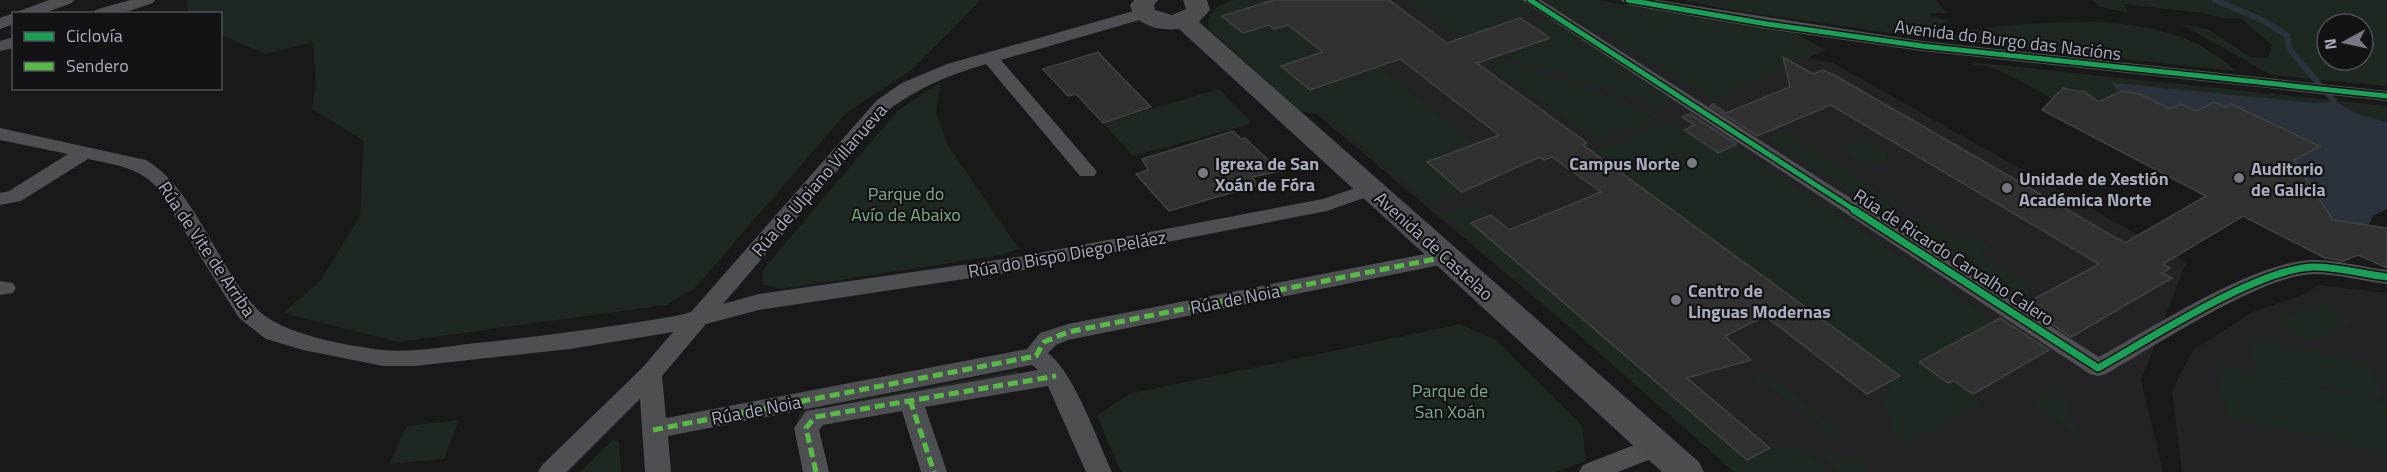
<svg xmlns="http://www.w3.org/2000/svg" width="2387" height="472" font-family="'Titillium Web',sans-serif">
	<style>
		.built { fill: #232325 }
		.green { fill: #1e2720; fill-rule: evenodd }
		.water { fill: #2b323c }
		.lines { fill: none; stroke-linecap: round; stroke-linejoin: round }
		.stream { stroke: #2b323c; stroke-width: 6 }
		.building { fill: #313131; stroke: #414245; stroke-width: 1.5 }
		.street { fill: #4e4f53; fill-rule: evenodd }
		.secondary { fill: #4c4d51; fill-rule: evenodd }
		.quiet { stroke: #58b947; stroke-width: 5; stroke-dasharray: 10 5; stroke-linecap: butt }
		.cycleway-far1-casing { stroke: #131315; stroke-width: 8 }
		.cycleway-casing { stroke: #131315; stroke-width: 10 }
		.cycleway-far1 { stroke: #1a9f57; stroke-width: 5 }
		.cycleway { stroke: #1a9f57; stroke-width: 7 }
		.poi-dot { fill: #777982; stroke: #131315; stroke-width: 2 }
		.labels { text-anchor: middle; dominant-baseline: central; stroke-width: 4.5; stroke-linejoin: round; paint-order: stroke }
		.street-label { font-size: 18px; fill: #a9adbb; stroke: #131315 }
		.poi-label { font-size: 18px; font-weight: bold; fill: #a9adbb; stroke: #131315; text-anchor: start }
		.park-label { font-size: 18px; fill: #7fa785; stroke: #131315 }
	</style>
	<rect width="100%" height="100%" fill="#191919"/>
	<!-- built -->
	<path class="built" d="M1252,0H1545L1833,63L2186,262L2141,381L2163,472H1741L1215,28L1221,10Z
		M2318,285L2387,293V472H2182L2172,390L2194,349L2253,312L2307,293Z"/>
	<!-- green -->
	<path class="green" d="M186,0H981L912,70L847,112L695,288L666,305L398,342L283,313L321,280L360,216L364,141L312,109L316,83L313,42L265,54L221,35L220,14L186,13L188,10Z
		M1234,0H1274L1223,16L1269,25L1274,29L1290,25L1322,52L1282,66L1310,90L1380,67L1475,145L1462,192L1432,202L1425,200L1324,115L1300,111L1210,30C1203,12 1220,5 1234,0Z
		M1410,0H1522L1539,12L1462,38Z
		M1536,0H1598L1797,34L1826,50L1713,100L1602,31L1590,36Z
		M1683,0H1936L1947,13H1932L1931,17L1951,20L1910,36L1724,9Z
		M2092,0H2387V86L2271,75L2181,24L2208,29L2252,58H2268L2272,45L2240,18H2222L2202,13L2123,4L2129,13L2100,7ZM2327,24H2363V60H2327Z
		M1551,18L1669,96L1672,101L1664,107H1657L1503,55L1549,38L1530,25Z
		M2084,22C2136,22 2197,32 2235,71L1948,40C1960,23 2060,23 2084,22Z
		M1495,57L1640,107L1656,113L1658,118L1597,142L1484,62Z
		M1971,62L2387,106V122L2358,114L2334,101L2316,103L2113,84L2121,91L2097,103C2090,90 2072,85 2059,90L2056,101C2039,92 1989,60 1973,66Z
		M941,82L936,112L947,144L1019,249L1002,255L781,289L763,284L762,271L898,110Z
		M1219,89L1249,120L1248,125L1133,156L1103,123Z
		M1669,121L1718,153L1736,145L1995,321L1924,359L1931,371L1948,383L1954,381L1984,401L1908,443L1893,432L1884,403L1877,397L1891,390L1884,384L1900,376L1612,166L1597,171L1563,164Z
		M1784,130L1900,205L1883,214L1765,138Z
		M1855,141L1869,142L1886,152L1888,159C1877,171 1851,163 1845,148Z
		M1477,202L1491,215L1471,223L1747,460C1786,441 1799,442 1829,472H1734L1442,214Z
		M1918,215L1957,239L1970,233L1992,247L1980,254L2036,289L2018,298L1902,223Z
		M2320,302L2353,324L2308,341L2275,319Z
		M1460,324L1496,340L1582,425L1586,461L1556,472H1121L1097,416L1129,394Z
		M2245,337L2368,363L2384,399L2258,372Z
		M2213,363L2387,402V455L2229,418Z
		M1019,370L1023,379L821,407L796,428L800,411Z
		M1772,372L1779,374L1774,378L1832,425L1839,421L1840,431L1835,435L1818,434L1824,430L1764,383L1757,385L1756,378Z
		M2060,387L2082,440L2031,402Z
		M459,420L444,459L389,464L407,426Z
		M613,440H617L619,443L621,472H580Z
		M1818,453L1862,459L1869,466L1858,472H1839Z"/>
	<!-- water -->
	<path class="water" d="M2112,83L2316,103L2334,101L2358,114L2387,122V209L2374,215L2368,225L2333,220L2294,160L2320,145L2231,104L2225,107L2214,102L2196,111L2181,104L2170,109L2140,94L2117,90Z"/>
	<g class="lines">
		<!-- stream -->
		<path class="stream" d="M2215,0L2264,21L2287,35L2290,50L2334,101"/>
	</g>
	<!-- building -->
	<path class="building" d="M1274,0H1389L1447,43L1520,18L1550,38L1477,63L1587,143L1583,145L1900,376L1867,394L1765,316L1725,336L1751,360L1687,378L1770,448L1747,460L1471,223L1491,215L1509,230L1601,192L1552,157L1544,160L1540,157L1462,192L1427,162L1499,135L1400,59L1310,90L1281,66L1323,52L1288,25L1274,29L1269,25L1243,33L1222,16Z
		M1098,52L1111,66L1151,107L1103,123L1076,94L1068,96L1043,69Z
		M1783,57L1813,74L1823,70L1834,75L2125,243L2206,196L2042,110L2063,88L2085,92L2099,102L2121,91L2140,94L2170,109L2181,104L2196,111L2214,102L2225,107L2231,104L2320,146L2294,160L2333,220L2387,228V268L2358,255L2344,261L2325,258L2243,216L2163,264L2170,268L2162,273L2172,278L2071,337L2023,305L2099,264L1831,105L1757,136L1710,106L1713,104L1726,113L1790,87Z
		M1690,114L1737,144L1718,153L1684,130L1695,125L1682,117Z
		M1233,131L1241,139L1245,138L1280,171L1252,177L1258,185L1169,211L1136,174L1148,170L1142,159Z
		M2000,318L2049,350L1973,394L1954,381L1948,383L1919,362Z"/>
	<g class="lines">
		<!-- street -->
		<path class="street" d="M49,0H74L72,3L41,14H14V24L0,29V18Z
			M130,0H155L153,3L120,14H93L95,10Z
			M1522,0H1541L2099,357C2152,328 2256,260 2314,260C2338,260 2363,267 2387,270V284C2363,281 2337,274 2314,274C2262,275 2154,347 2106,374L2098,376L2090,374Z
			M1620,0H1657L1922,41L2387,91V101L1922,51L1767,29L1628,5Z
			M1144,8L1150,9L1152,13L1150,17L1001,60L1094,168L1097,172L1094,176H1080L986,64C951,74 920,87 891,108L723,304L759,294L1018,257L1323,199L1371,183L1378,185L1381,189L1378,193L1327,211L1018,271L759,310L706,324L662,376L666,418L1027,349L1040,333L1068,324L1445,250L1453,252L1456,257L1453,262L1445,264L1068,340L1056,345L1048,353C1075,374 1097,440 1112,472H1086L1048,386L925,407L947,472H921L902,411L823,425L819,430L829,472H803L794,428L806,411L1038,370L1032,365L668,436L671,472H645L640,399L567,472H538L542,465L642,368L673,332L570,349L415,366H383L303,350L266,339L239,318L158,189C140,167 115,165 88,159L21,201L0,205V193L9,191L68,154L0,140V128L146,160C194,188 217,266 256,308C279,334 348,346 383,350C414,353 447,346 478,343C544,336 610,327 676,316L691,312L877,100L902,83L947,64Z
			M14,37V48L0,51V41Z
			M0,281L13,283L16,288L13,293L0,295Z
			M1657,436L1666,439L1670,446L1666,453L1618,472H1579L1583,465Z"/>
		<!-- secondary -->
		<path class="secondary" d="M1134,0H1158L1154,5L1155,10L1172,15L1186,9L1183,0H1207L1210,10L1199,22L1699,462L1704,472H1662L1179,29C1159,31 1135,26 1130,5Z"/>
		<!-- quiet -->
		<path class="quiet" d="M910,400L934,472
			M653,430L1036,356L1044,342L1068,332L1445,257
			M816,472L806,428L815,417L1056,376"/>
		<!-- cycleway-far1 casing -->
		<g class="cycleway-far1-casing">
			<path id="cycleway-far1" d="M1530,0L1856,211
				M1628,0L1767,24L1922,46L2387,96"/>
		</g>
		<!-- cycleway casing -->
		<g class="cycleway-casing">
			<path id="cycleway" d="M1854,210L2098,368C2150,339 2258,268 2314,267C2338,267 2363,274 2387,277"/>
		</g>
		<!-- cycleway-far1 -->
		<use href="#cycleway-far1" class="cycleway-far1"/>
		<!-- cycleway -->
		<use href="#cycleway" class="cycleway"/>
	</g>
	<!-- markers -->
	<g class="poi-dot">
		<circle cx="1692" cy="163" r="6"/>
		<circle cx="1203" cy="173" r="6"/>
		<circle cx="2239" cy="178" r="6"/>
		<circle cx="2007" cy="188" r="6"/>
		<circle cx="1676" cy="300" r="6"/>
	</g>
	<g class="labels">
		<!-- street labels -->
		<g class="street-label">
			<text transform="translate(2008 40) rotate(7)">Avenida do Burgo das Nacións</text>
			<text transform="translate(819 180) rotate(-49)">Rúa de Ulpiano Villanueva</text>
			<text transform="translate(1434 246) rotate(42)">Avenida de Castelao</text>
			<text transform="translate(207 249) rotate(56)">Rúa de Vite de Arriba</text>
			<text transform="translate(1067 254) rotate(-10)">Rúa do Bispo Diego Peláez</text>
			<text transform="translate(1954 257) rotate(33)">Rúa de Ricardo Carvalho Calero</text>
			<text transform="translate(1235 299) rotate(-11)">Rúa de Noia</text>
			<text transform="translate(756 410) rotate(-11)">Rúa de Noia</text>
		</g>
		<!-- poi labels -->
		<g class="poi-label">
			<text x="1215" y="163">Igrexa de San<tspan x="1215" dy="21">Xoán de Fóra</tspan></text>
			<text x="1680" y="163" text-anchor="end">Campus Norte</text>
			<text x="2251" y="168">Auditorio<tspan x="2251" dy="21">de Galicia</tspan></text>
			<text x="2019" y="178">Unidade de Xestión<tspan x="2019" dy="21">Académica Norte</tspan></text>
			<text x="1688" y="290">Centro de<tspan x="1688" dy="21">Linguas Modernas</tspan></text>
		</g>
		<!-- park labels -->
		<g class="park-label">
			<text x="906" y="193">Parque do<tspan x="906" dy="21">Avío de Abaixo</tspan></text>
			<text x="1450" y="390">Parque de<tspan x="1450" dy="21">San Xoán</tspan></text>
		</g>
	</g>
	<!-- legend -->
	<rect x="12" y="12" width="210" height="78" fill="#131315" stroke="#4f5157" stroke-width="1.5"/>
	<rect x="24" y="32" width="30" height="9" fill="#1a9f57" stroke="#4f5157" stroke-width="1.5"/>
	<text x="66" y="42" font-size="18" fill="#a9adbb">Ciclovía</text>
	<rect x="24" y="62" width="30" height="9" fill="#58b947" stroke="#4f5157" stroke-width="1.5"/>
	<text x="66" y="72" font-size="18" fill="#a9adbb">Sendero</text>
	<!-- north arrow -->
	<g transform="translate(2345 42) rotate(262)"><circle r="28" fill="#131315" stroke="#4f5157" stroke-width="1.5"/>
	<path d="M0-4.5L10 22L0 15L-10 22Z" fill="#777982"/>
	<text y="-9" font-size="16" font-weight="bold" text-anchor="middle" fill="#a9adbb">N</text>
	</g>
</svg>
